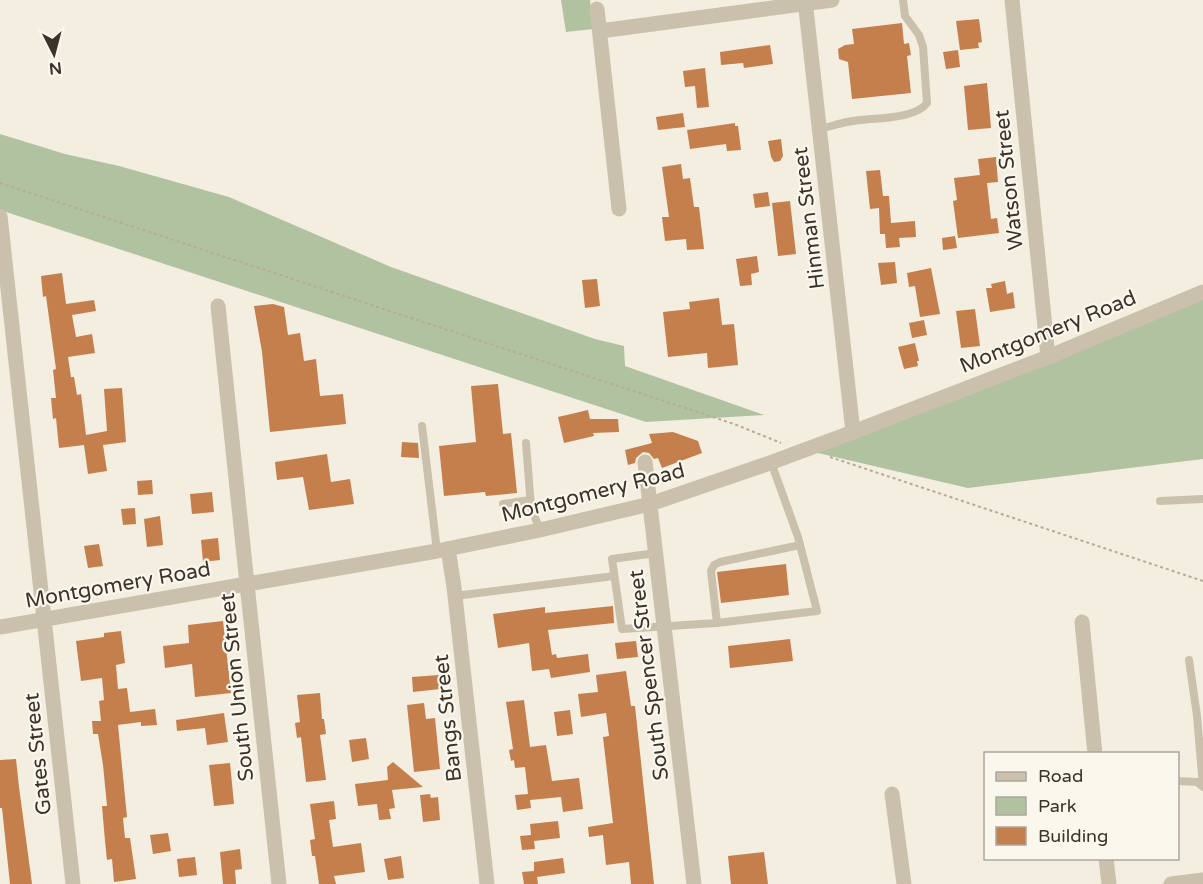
<svg xmlns="http://www.w3.org/2000/svg" width="1203" height="884" font-family="'Varela Round',sans-serif">
	<style>
		.green { fill: #b1c2a0 }
		.building { fill: #c47f4d }
		.lines { fill: none; stroke-linecap: round; stroke-linejoin: round }
		.path { stroke: #b7aa96; stroke-width: 2; stroke-dasharray: 3 3; stroke-linecap: butt }
		.service { stroke: #cbc0ac; stroke-width: 8 }
		.minor { stroke: #cbc0ac; stroke-width: 15 }
		.tertiary { stroke: #cbc0ac; stroke-width: 15 }
		.labels { text-anchor: middle; dominant-baseline: central; stroke-width: 4.5; stroke-linejoin: round; paint-order: stroke }
		.street-label { font-size: 21px; fill: #3a322b; stroke: #faf7ed }
	</style>
	<rect width="100%" height="100%" fill="#f3eee0"/>
	<!-- green -->
	<path class="green" d="M561,0H590L593,29L566,32Z
		M0,134L65,154L119,166L229,197L391,267L595,339L624,346L625,366L764,415L646,422L0,210Z
		M1203,292V459L968,488L805,450Z"/>
	<!-- building -->
	<path class="building" d="M979,19L982,42L978,43L979,48L960,50L956,21Z
		M902,23L904,44L909,43L911,55L907,56L911,93L852,99L848,62L839,59L838,49L845,45L854,44L852,29Z
		M770,45L773,64L744,68L743,63L721,65L720,52Z
		M958,50L960,67L946,69L943,52Z
		M705,68L709,107L697,108L695,86L685,87L683,71Z
		M987,83L991,128L968,130L964,86Z
		M683,113L685,127L658,130L656,117Z
		M735,123V126H738L741,150L727,151L726,144L690,149L687,130Z
		M781,139L783,156L780,161L774,162L771,157L768,141Z
		M996,157L998,182L987,183L991,219L997,218L999,233L958,238L953,201L957,200L954,178L980,175L978,159Z
		M681,164L683,179L690,178L694,207H699L704,249L687,250L686,239L665,241L662,217H669L662,167Z
		M880,170L883,196H889L891,223L915,221L916,237L899,238L900,247L886,248L885,234H880L879,208L870,209L866,171Z
		M768,192L770,206L755,208L753,194Z
		M790,201L796,254L778,256L772,203Z
		M955,236L957,248L943,250L942,238Z
		M757,256L759,272L751,274L752,285L740,286L736,259Z
		M895,262L897,283L881,285L878,263Z
		M931,268L940,314L920,317L915,286L909,287L907,273Z
		M62,273L66,304L94,300L96,311L72,315L76,337L92,334L95,353L68,357L71,377H74L77,395L81,394L86,435L107,431L104,389L122,388L126,442L103,445L107,471L88,474L84,445L59,448L56,418L53,419L51,398H56L53,370L56,369L46,296L43,297L41,276Z
		M597,279L600,306L585,308L582,280Z
		M1005,281L1007,294L1013,292L1015,308L990,312L986,288H992L991,284Z
		M719,298L722,325L734,324L738,365L708,368L707,353L668,357L663,312L690,309L689,302Z
		M273,304L284,307L288,335L300,333L304,361L316,359L320,396L343,394L346,424L270,432L262,352L254,306Z
		M975,309L980,346L961,348L956,311Z
		M924,320L927,335L912,338L909,323Z
		M915,343L919,361H917L918,366L904,369L898,347Z
		M498,384L503,434L511,433L517,493L486,496L485,492L444,496L439,446L476,442L471,386Z
		M588,410L590,419H618L619,432L593,433L594,436L564,443L558,417Z
		M673,432L698,441L702,453L662,468L658,458L654,459L649,453L643,452L636,458L635,463L628,465L625,450L652,443L649,434Z
		M402,442L418,443L419,458L401,457Z
		M327,454L331,482L350,479L354,504L309,510L303,477L277,480L275,462Z
		M152,480L153,494L138,495L137,481Z
		M212,492L214,512L192,514L190,494Z
		M135,508L136,524L123,525L121,509Z
		M160,516L163,545L147,547L144,519Z
		M218,538L220,560L203,562L201,540Z
		M99,544L103,566L88,568L84,546Z
		M786,564L789,595L721,603L717,572Z
		M613,606L614,623L548,630L552,655L556,654L557,658L588,654L590,672L551,678L549,669L532,671L529,643L498,648L493,614L545,607V613Z
		M223,621L231,693L195,697L192,664L165,668L163,646L189,643L188,625Z
		M121,631L125,663L116,665L118,689L127,688L130,712L155,709L157,725L141,726V722L118,725L127,817L123,818L125,838H130L136,879L114,882L112,859L107,860L105,841L102,806H107L103,765L98,734H93L92,721H101L99,701L104,700L102,678L81,681L76,641L104,637V633Z
		M790,639L793,661L730,668L728,646Z
		M636,641L638,657L617,659L615,643Z
		M626,671L631,706H635L654,884H631L629,862L606,865L603,835L589,837L588,827L613,823L603,737L609,736L606,713L581,717L578,694L598,692L596,675Z
		M439,675L440,689L413,692L412,677Z
		M320,693L322,719H324L326,734L320,735L326,780L306,782L301,737L297,738L295,723L300,722L297,695Z
		M524,700L530,747L546,745L552,781L579,778L583,809L563,812L561,797L530,800L531,808L517,810L515,795L528,794L525,767L515,768L514,760L511,761L509,750L513,749L506,702Z
		M424,703L426,719L435,718L440,769L414,772L407,705Z
		M570,710L573,734L557,736L554,712Z
		M224,713L228,742L207,745L205,728L177,731L176,720Z
		M366,738L369,759L352,762L349,740Z
		M16,759L19,787L32,884H10L2,808H0V760Z
		M393,762L423,787L392,790L395,808L389,809L391,819L379,820L377,804L358,806L355,784L388,780L387,767Z
		M230,763L234,804L214,806L209,765Z
		M430,794L431,798L438,797L440,820L423,822L420,795Z
		M334,801L336,819L329,820L333,847L361,843L365,872L334,876L336,884H319L315,856H312L310,840L315,839L310,804Z
		M558,821L560,838L534,841L535,849L522,850L520,836L531,835L530,824Z
		M168,833L171,851L153,854L150,835Z
		M240,849L242,869L235,870L236,884H223L220,852Z
		M764,852L768,884H731L728,856Z
		M401,856L404,878L388,880L384,859Z
		M195,857L197,875L179,877L177,859Z
		M563,858L565,873L537,877L538,884H524L522,872L534,871V862Z"/>
	<g class="lines">
		<!-- path -->
		<path class="path" d="M0,183L734,424L781,443
			M830,457L1203,581"/>
		<!-- service -->
		<path class="service" d="M819,129C828,127 838,124 847,122C868,117 914,121 927,103L923,47L919,35L905,16L903,0
			M422,426L437,551
			M526,443L531,507L540,530
			M1160,501L1203,499
			M503,504L530,500
			M656,553L612,559L622,629L717,623L817,611L798,537L771,462
			M455,596L614,576
			M717,623L711,571L714,565L720,562L800,545
			M1189,660L1197,716L1203,786
			M1178,781L1197,782L1203,787"/>
		<!-- minor -->
		<path class="minor" d="M805,0L853,432
			M1012,0L1048,357
			M597,9L619,209
			M600,31L832,0
			M0,216L73,884
			M218,306L247,584
			M645,462L694,884
			M448,549L454,587L487,884
			M1082,622L1095,754
			M892,794L904,884
			M1106,858L1109,884
			M1171,884L1203,880"/>
		<!-- tertiary -->
		<path class="tertiary" d="M247,584L279,884
			M0,627L437,551L540,530L650,504L767,464L853,432L1048,357L1203,292"/>
	</g>
	<g class="labels">
		<!-- street labels -->
		<g class="street-label">
			<text transform="translate(1009 180) rotate(-96)">Watson Street</text>
			<text transform="translate(809 218) rotate(-97)">Hinman Street</text>
			<text transform="translate(1048 332) rotate(-22)">Montgomery Road</text>
			<text transform="translate(593 493) rotate(-14)">Montgomery Road</text>
			<text transform="translate(118 585) rotate(-10)">Montgomery Road</text>
			<text transform="translate(649 675) rotate(-97)">South Spencer Street</text>
			<text transform="translate(237 687) rotate(-96)">South Union Street</text>
			<text transform="translate(448 718) rotate(-96)">Bangs Street</text>
			<text transform="translate(38 754) rotate(-96)">Gates Street</text>
		</g>
	</g>
	<!-- legend -->
	<rect x="984" y="752" width="195" height="108" fill="#faf7ed" stroke="#ada89f" stroke-width="1.5"/>
	<rect x="996" y="772" width="30" height="9" fill="#cbc0ac" stroke="#ada89f" stroke-width="1.5"/>
	<text x="1038" y="782" font-size="18" fill="#3a322b">Road</text>
	<rect x="996" y="797" width="30" height="18" fill="#b1c2a0" stroke="#ada89f" stroke-width="1.5"/>
	<text x="1038" y="812" font-size="18" fill="#3a322b">Park</text>
	<rect x="996" y="827" width="30" height="18" fill="#c47f4d" stroke="#ada89f" stroke-width="1.5"/>
	<text x="1038" y="842" font-size="18" fill="#3a322b">Building</text>
	<!-- north arrow -->
	<g transform="translate(54 54) rotate(174)" stroke="#faf7ed" stroke-width="4.5" paint-order="stroke">
	<path d="M0-4.5L10 22L0 15L-10 22Z" fill="#3a322b"/>
	<text y="-9" font-size="16" font-weight="bold" text-anchor="middle" fill="#3a322b">N</text>
	</g>
</svg>
